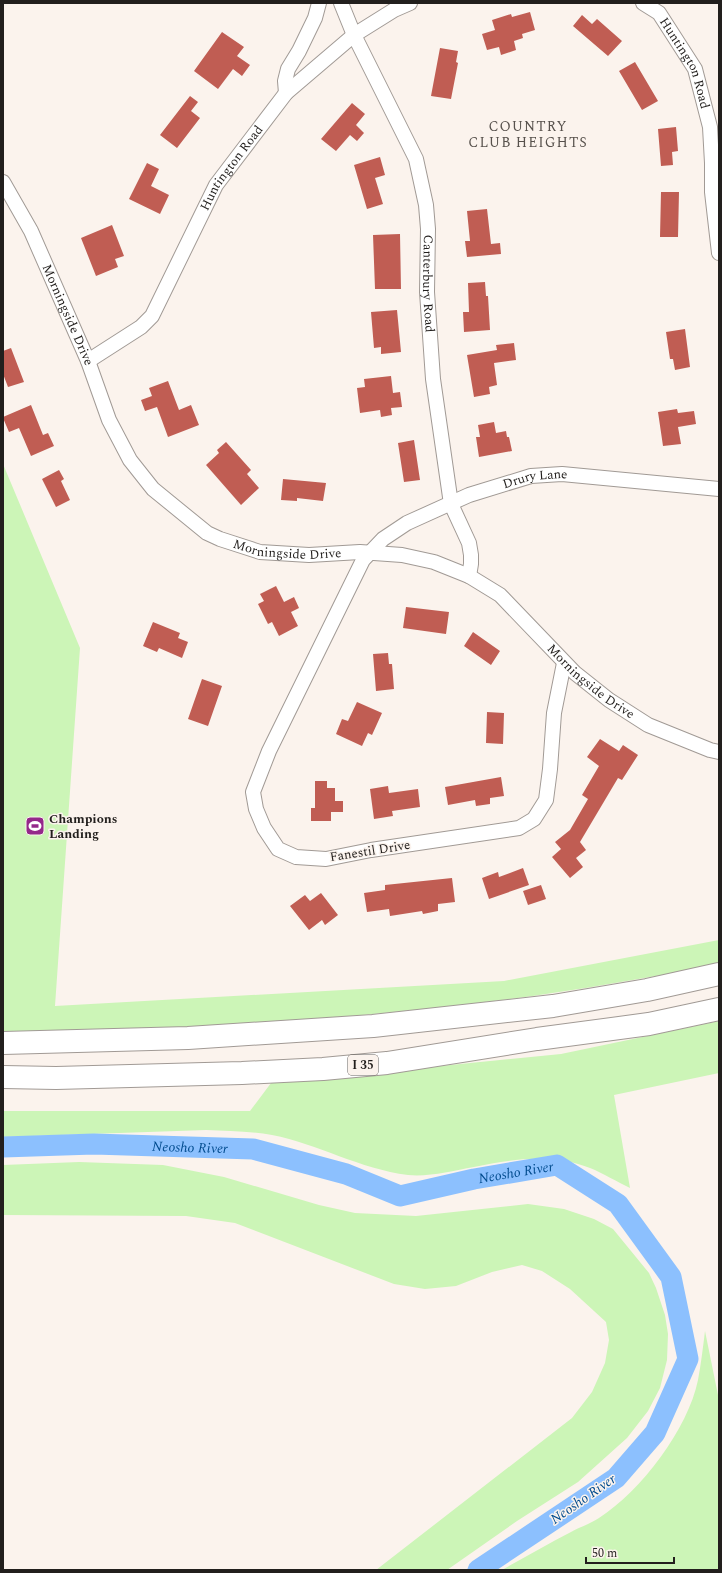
<svg xmlns="http://www.w3.org/2000/svg" width="722" height="1573" font-family="Spectral,serif">
	<style>
		.green { fill: #ccf5b7 }
		.lines { fill: none; stroke-linecap: round; stroke-linejoin: round }
		.river { stroke: #8cc0fe; stroke-width: 21 }
		.building { fill: #c05d53 }
		.street-casing { stroke: #a19a95; stroke-width: 16 }
		.highway-casing { stroke: #a19a95; stroke-width: 24 }
		.street { stroke: #fff; stroke-width: 14 }
		.highway { stroke: #fff; stroke-width: 22 }
		.labels { text-anchor: middle; dominant-baseline: central; stroke-width: 3; stroke-linejoin: round; paint-order: stroke }
		.shield { fill: #fbf3ed; stroke: #635f5b; stroke-width: 1 }
		.shield-label { font-size: 12px; font-weight: bold; fill: #221f1d }
		.street-label { font-size: 13px; fill: #221f1d; stroke: #fbf3ed }
		.poi-label { font-size: 13px; font-weight: bold; fill: #221f1d; stroke: #fbf3ed; text-anchor: start }
		.neighbourhood-label { font-size: 14px; letter-spacing: 1px; fill: #57514c; stroke: #fbf3ed }
		.water-label { font-size: 14px; font-style: italic; fill: #014b8e; stroke: #fbf3ed }
	</style>
	<rect width="100%" height="100%" fill="#fbf3ed"/>
	<!-- green -->
	<path class="green" d="M3,464L80,648L55,1006L504,981L719,940V965C644,978 569,992 494,1001C331,1021 167,1032 3,1031Z
		M719,1021V1073L614,1095L630,1188C617,1182 603,1173 590,1168C552,1153 512,1159 474,1167C452,1171 429,1177 408,1175C360,1169 318,1144 272,1135C250,1131 227,1131 206,1130L3,1137V1111H250L274,1079L341,1076L561,1054Z
		M79,1162L163,1165L224,1177L319,1205L355,1213L416,1216L528,1204L564,1209L594,1219L613,1229L649,1273L656,1288L665,1315L668,1334L667,1360L660,1388L648,1411L627,1438L578,1482L517,1521L447,1570H376L572,1418L592,1392L605,1363L609,1340L606,1322L570,1289L542,1271L522,1265L492,1272L456,1286L425,1289L394,1284L235,1223L186,1216L3,1215V1165Z
		M705,1331L719,1400V1570H502C525,1557 548,1544 571,1532C580,1527 590,1524 599,1518C641,1491 688,1429 698,1380C701,1364 703,1347 705,1331Z"/>
	<g class="lines">
		<!-- river -->
		<path class="river" id="s1" d="M3,1147L94,1144L253,1149L346,1174L400,1196L474,1179L557,1165L618,1204L671,1277L688,1359L655,1433L616,1478L478,1570"/>
	</g>
	<!-- building -->
	<path class="building" d="M530,12L535,30L522,34L523,38L514,41L516,50L501,55L499,47L487,50L482,34L495,30L492,20L511,14L512,17Z
		M582,15L592,24L597,19L622,41L608,56L573,26Z
		M222,32L244,47L237,56L250,65L242,76L233,69L218,89L194,71Z
		M440,48L458,51L456,62L458,63L451,99L431,96Z
		M635,62L658,101L642,110L619,71Z
		M190,96L198,102L191,111L200,118L177,148L160,135Z
		M352,103L365,114L356,125L364,133L357,141L350,135L336,151L321,139Z
		M676,127L678,151L672,152L673,165L661,166L658,129Z
		M380,157L385,175L375,178L383,204L367,209L354,165Z
		M147,163L159,169L151,186L169,195L160,214L129,199Z
		M661,192H679L678,237H660Z
		M487,209L491,244L500,243L501,254L467,257L465,241H470L467,211Z
		M112,225L124,256L115,259L118,267L96,276L81,238Z
		M400,234L401,289H375L373,235Z
		M485,282L486,296H488L490,330L464,332L463,312H469L468,283Z
		M397,310L401,352L381,354V347L374,348L371,312Z
		M685,329L690,367L675,370L673,359H670L666,332Z
		M514,343L516,360L494,363L497,385L489,387L490,394L474,397L467,355L497,350L496,345Z
		M11,348L24,382L8,387L3,374V351Z
		M391,376L393,393L400,392L402,407L391,408L392,415L381,417L380,410L360,413L357,388L365,387L364,379Z
		M168,381L179,410L191,405L199,425L168,437L157,407L145,411L141,400L152,396L149,388Z
		M31,405L43,435L48,433L54,446L31,456L19,428L9,432L3,418V417Z
		M677,409L678,413L694,411L696,424L678,427L681,444L663,446L658,412Z
		M494,422L496,433L506,431L507,437H509L512,451L479,457L476,437H480L478,425Z
		M414,440L420,480L404,482L398,443Z
		M226,442L251,470L247,474L259,488L241,505L206,465L219,453L217,450Z
		M59,470L64,479L61,481L70,500L56,507L42,479Z
		M283,479L326,483L323,501L297,498V501L281,500Z
		M276,586L284,602L294,597L299,608L291,612L298,626L279,636L272,622L268,624L258,604L264,601L260,594Z
		M406,607L449,612L446,634L403,628Z
		M153,622L180,633L178,638L188,642L182,658L159,648L157,652L143,646Z
		M473,632L500,651L491,665L464,646Z
		M388,653L389,664H392L394,689L376,691L373,654Z
		M202,679L222,686L208,726L188,719Z
		M357,702L382,713L372,735L368,733L362,746L336,734L342,719L348,721Z
		M487,712L504,713L503,744L486,743Z
		M600,739L619,751L623,745L638,755L622,780L618,778L580,842L586,850L576,858L583,867L570,878L552,857L561,849L555,842L570,830L588,799L582,795L599,766L587,757Z
		M501,777L504,796L490,798V804L476,806L475,800L448,805L445,787Z
		M315,781H327V788H335V801H343V812H331V821H311V808H315Z
		M388,786L389,793L418,789L420,807L392,811L393,816L374,819L370,789Z
		M523,868L529,885L489,899L482,878L498,872L499,877Z
		M452,878L455,902L438,904V911L423,914L422,911L390,916L389,909L367,912L364,893L385,890V885Z
		M541,885L546,899L528,905L523,891Z
		M321,893L338,915L325,925L322,920L309,930L290,906L305,895L310,901Z"/>
	<g class="lines">
		<!-- street casing -->
		<g class="street-casing">
			<g id="street">
				<path id="s2" d="M341,3L354,35L416,159L426,205L428,229L427,292L433,379L451,504L469,543L471,555V564L469,576"/>
				<path id="s3" d="M643,3L659,13L695,69L710,127L712,163V192L719,253"/>
				<path d="M286,93L285,81L288,69L299,51L315,18L319,3"/>
				<path id="s4" d="M3,182L31,231L88,361L109,420L130,460L153,489L207,533L220,539L260,552L309,555L360,552L402,555L434,562L469,576L500,595L575,673L609,700L648,725L710,750L719,752"/>
				<path id="s5" d="M88,361L141,327L152,316L216,185L286,93L354,35L394,10L410,3"/>
				<path id="s6" d="M564,663L554,713L550,769L546,800L534,819L519,828L371,850L326,859L296,857L278,849L264,828L256,809L253,792L269,751L363,560L383,539L407,523L469,495L531,476L562,474L719,489"/>
			</g>
		</g>
		<!-- highway casing -->
		<g class="highway-casing">
			<path id="highway" d="M3,1043L188,1038L373,1026L553,1006L647,990L719,974
				M3,1077L56,1078L242,1073L323,1069L387,1063L537,1039L649,1024L719,1009"/>
		</g>
		<!-- street -->
		<use href="#street" class="street"/>
		<!-- highway -->
		<use href="#highway" class="highway"/>
	</g>
	<!-- icons -->
	<defs>
		<g id="stadium-square" transform="scale(1)"><rect x="-9" y="-9" width="18" height="18" rx="4" fill="#94288a" stroke="#fbf3ed"/><path d="M0-5a6.5 5 0 1 0 0 10a6.5 5 0 1 0 0-10ZM-3.5-1.8h7v3.6h-7Z" fill="#fff"/></g>
	</defs>
	<g fill-rule="evenodd">
		<use href="#stadium-square" x="35" y="826"/>
	</g>
	<g class="labels">
		<!-- shield labels -->
		<rect class="shield" x="348" y="1055" width="30" height="20" rx="3"/>
		<g class="shield-label">
			<text x="363" y="1065">I 35</text>
		</g>
		<!-- street labels -->
		<g class="street-label">
			<text stroke="none"><textPath href="#s3" startOffset="76">Huntington Road</textPath></text>
			<text stroke="none"><textPath href="#s5" startOffset="247">Huntington Road</textPath></text>
			<text stroke="none"><textPath href="#s2" startOffset="299">Canterbury Road</textPath></text>
			<text stroke="none"><textPath href="#s4" startOffset="148">Morningside Drive</textPath></text>
			<text stroke="none"><textPath href="#s6" startOffset="938">Drury Lane</textPath></text>
			<text stroke="none"><textPath href="#s4" startOffset="496">Morningside Drive</textPath></text>
			<text stroke="none"><textPath href="#s4" startOffset="844">Morningside Drive</textPath></text>
			<text transform="translate(370 851) rotate(-9)">Fanestil Drive</text>
		</g>
		<!-- poi labels -->
		<g class="poi-label">
			<text x="49" y="819">Champions<tspan x="49" dy="15">Landing</tspan></text>
		</g>
		<!-- neighbourhood labels -->
		<g class="neighbourhood-label">
			<text x="528" y="126">COUNTRY<tspan x="528" dy="16">CLUB HEIGHTS</tspan></text>
		</g>
		<!-- water labels -->
		<g class="water-label">
			<text stroke="none"><textPath href="#s1" startOffset="187">Neosho River</textPath></text>
			<text stroke="none"><textPath href="#s1" startOffset="523">Neosho River</textPath></text>
			<text transform="translate(583 1499) rotate(-35)">Neosho River</text>
		</g>
	</g>
	<!-- border -->
	<rect width="722" height="1573" fill="none" stroke="#221f1d" stroke-width="8"/>
	<!-- scale -->
	<path d="M586 1557v6h88v-6" fill="none" stroke="#221f1d" stroke-width="2"/>
	<text x="592" y="1557" font-size="12" fill="#221f1d" stroke="#fbf3ed" stroke-width="3" paint-order="stroke">50 m</text>
</svg>
